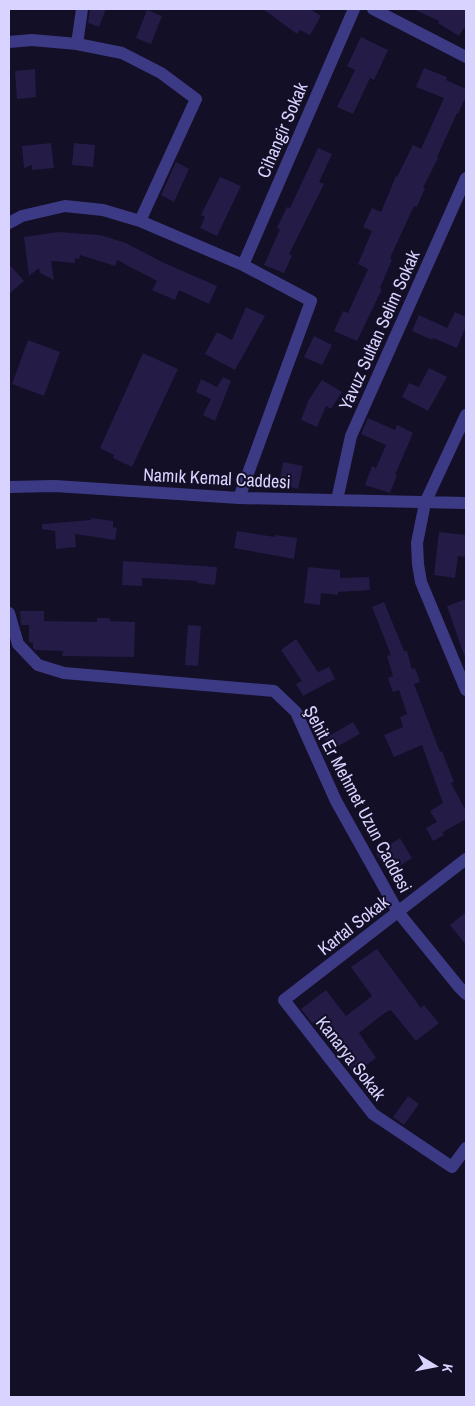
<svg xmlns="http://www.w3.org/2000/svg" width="475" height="1406" font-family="'Archivo Narrow',sans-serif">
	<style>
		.building { fill: #241b47 }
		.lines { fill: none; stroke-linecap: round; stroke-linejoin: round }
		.minor { stroke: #3d3a85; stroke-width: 12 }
		.labels { text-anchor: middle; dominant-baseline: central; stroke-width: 4; stroke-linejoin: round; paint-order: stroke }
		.street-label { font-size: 18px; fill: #d9d4ff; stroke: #130f26 }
	</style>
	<rect width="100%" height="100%" fill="#130f26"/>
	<!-- building -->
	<path class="building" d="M90,9H106L99,27L88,23Z
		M263,9H310L321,16L310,35L300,30L297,34Z
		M413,9H466V25L459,36L438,23L439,21Z
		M147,10L162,16L151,44L136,38Z
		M361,37L388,50L374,80L370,78L353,114L337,107L355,70L347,66Z
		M424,68L447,77L446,80L466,89V96L458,114L457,113L437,157L438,158L423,188H425L417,207L414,206L390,258L392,260L380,288L382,289L357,341L334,331L343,311L348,313L368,269L358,264L372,231L363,227L372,208L381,212L396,176L397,177L413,145L421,149L444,98L416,87Z
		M35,69L36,97L17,99L15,71Z
		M51,143L54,168L32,170V165L24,168L22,146Z
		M74,143L95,145L93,167L72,165Z
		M318,148L332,154L319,182L324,184L289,254L292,256L284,273L264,265L280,229L277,228L287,207L290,208Z
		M176,162L189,169L174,202L161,195Z
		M220,177L241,186L217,236L200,228L205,217L201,215Z
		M58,232L100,235L126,243L162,262L217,286L209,304L179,290L175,300L152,290L157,281L117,260L115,266L80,255L79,259L75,258V263L51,261L54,280L40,273L39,268L29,276L24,237Z
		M9,264L24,281L9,294Z
		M246,307L265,316L235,370L205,354L217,332L232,340Z
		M455,312L466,317V326L457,348L433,338L432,340L412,331L419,315L447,328Z
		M314,336L332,345L322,365L304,357Z
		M28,340L60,352L44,396L12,384Z
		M143,353L178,369L132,467L113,458L114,455L100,448Z
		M429,368L447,377L428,411L402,397L409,383L419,387Z
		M223,377L231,381L215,421L203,415L211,399L196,392L201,379L217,387Z
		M322,380L342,392L331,409L326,406L317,427L301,420L308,401Z
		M368,418L395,430L397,425L413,433L395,475H397L390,493L365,485L372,466L376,468L386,445L361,434Z
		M283,462L303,466L298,489L279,484Z
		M91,518L113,521V527L117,528L115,540L75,534L76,547L56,549L55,531L42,529V524L91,520Z
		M237,531L275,537V535L297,538L294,559L234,548Z
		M439,532L466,535V557L458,556L455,578L434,575Z
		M123,561L217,567L215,585L197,583L198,581L142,578V586L122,585Z
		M308,567L340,570V578L369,577L370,590L338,592V595L321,593L320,605L304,603Z
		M466,599V655H464L447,606Z
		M384,602L404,651H407L412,669L415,668L420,682L414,684L440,752L442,751L454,782L451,783L466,811V819L443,832L442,831L444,835L433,841L426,828L437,822L430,811L443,803L422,745L394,757L384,735L403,727L400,717L407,714L399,690L393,692L388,678L393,676L387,656L391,655L372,607Z
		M20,611H44V621L97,622V618H110V621L135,622L134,657L62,656L63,651L35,650L33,648V643L29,642V625H21Z
		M188,625L201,626L198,666L185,665Z
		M296,639L318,672L329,667L335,679L303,696L296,684L302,681L281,650Z
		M353,722L360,734L331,750L324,739Z
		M400,838L412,858L389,873L376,854Z
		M466,912V945L450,925Z
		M377,949L421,1008L424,1005L439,1023L416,1041L391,1010L386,1012L359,1033L376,1058L354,1074L337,1049L336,1050L314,1022L312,1023L301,1009L326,990L346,1016L372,996L351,967Z
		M408,1096L419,1104L404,1125L393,1117Z"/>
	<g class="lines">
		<!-- minor -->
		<path class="minor" d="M373,9L466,57
			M9,42L32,40L77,44L122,53L161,73L196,99L140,221
			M77,44L82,9
			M9,223L22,216L65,206L103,210L140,221L243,265L311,301L239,498
			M243,265L354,9
			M466,415L425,503L417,543L418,564L421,582L466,690
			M9,487L55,486L239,498L466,503
			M337,500L351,436L466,178
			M9,613L18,644L38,665L64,673L274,691L296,712L336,801L398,912L459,987L466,994
			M466,859L284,1000L373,1114L452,1167L466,1148"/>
	</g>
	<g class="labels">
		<!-- street labels -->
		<g class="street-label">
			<text transform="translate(282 130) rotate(-67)">Cihangir Sokak</text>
			<text transform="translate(379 330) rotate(-66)">Yavuz Sultan Selim Sokak</text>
			<text transform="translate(217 478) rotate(3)">Namık Kemal Caddesi</text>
			<text transform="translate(358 799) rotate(62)">Şehit Er Mehmet Uzun Caddesi</text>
			<text transform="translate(353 925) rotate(-38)">Kartal Sokak</text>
			<text transform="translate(351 1058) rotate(52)">Kanarya Sokak</text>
		</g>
	</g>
	<!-- border -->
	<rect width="475" height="1406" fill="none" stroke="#d9d4ff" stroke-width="20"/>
	<!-- north arrow -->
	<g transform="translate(435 1366) rotate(100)" stroke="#130f26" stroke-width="4" paint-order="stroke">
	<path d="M0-4L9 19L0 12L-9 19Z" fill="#d9d4ff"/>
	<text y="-8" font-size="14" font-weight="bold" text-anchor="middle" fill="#d9d4ff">K</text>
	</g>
</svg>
